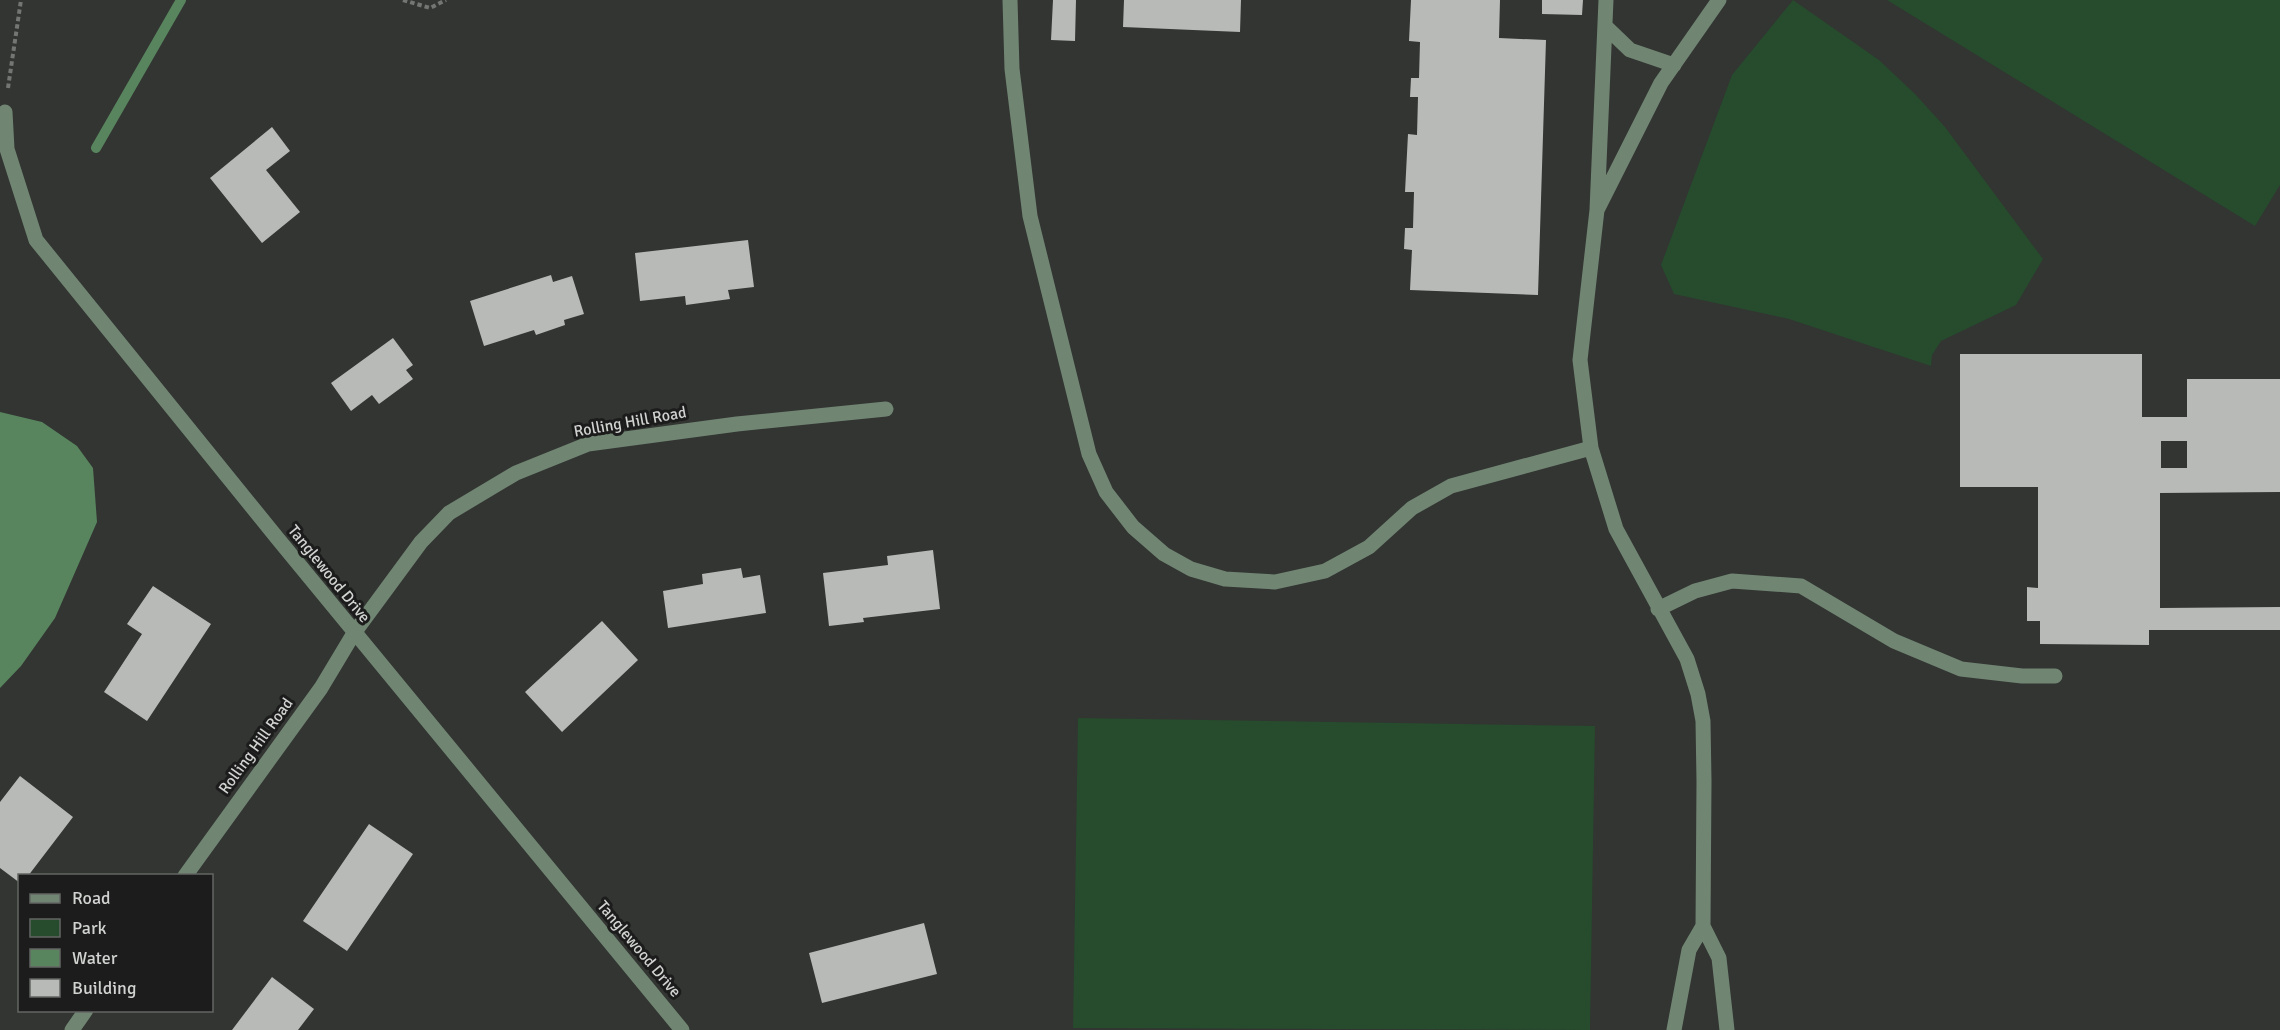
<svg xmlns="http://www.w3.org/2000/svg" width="2280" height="1030" font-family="Signika,sans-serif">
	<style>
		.green { fill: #274b2d }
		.water { fill: #58855e }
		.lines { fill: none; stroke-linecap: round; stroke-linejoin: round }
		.stream { stroke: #58855e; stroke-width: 10 }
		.building { fill: #b7bab7; fill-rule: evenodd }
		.path { stroke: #747674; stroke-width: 4; stroke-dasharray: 4.5 3; stroke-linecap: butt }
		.minor { stroke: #718573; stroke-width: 15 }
		.labels { text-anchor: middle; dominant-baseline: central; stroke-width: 6; stroke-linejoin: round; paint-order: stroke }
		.street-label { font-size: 16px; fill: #d1d3d1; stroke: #1b1c1b }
	</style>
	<rect width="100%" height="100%" fill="#323532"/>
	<!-- green -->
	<path class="green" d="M1793,0L1879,60L1915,94L1945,127L2043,259L2016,305L1941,341L1932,355L1931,366L1789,319L1674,294L1661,265L1732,75Z
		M1887,0H2280V185L2255,226Z
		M1078,718L1595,726L1590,1030L1073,1028Z"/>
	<!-- water -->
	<path class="water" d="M0,412L42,422L77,446L93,468L97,522L55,618L21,666L0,688Z"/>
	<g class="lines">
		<!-- stream -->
		<path class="stream" d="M96,148L181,0"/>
	</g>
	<!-- building -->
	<path class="building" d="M1053,0H1076L1075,41L1051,40Z
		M1124,0H1241L1240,32L1123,27Z
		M1411,0H1500L1499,38L1546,40L1538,295L1410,290L1412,250L1404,249L1405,228H1413L1414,192H1405L1408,134L1417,135L1418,97H1410L1411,78H1419L1420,42L1409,41Z
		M1542,0H1583L1582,15L1542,14Z
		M272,127L290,151L266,170L300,212L262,243L210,178Z
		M748,240L754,287L728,290L730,299L686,305L685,296L640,301L635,253Z
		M551,275L553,282L572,276L584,314L564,320L565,325L536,335L534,330L484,346L470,301Z
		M393,338L413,365L406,370L413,379L379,404L372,395L351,411L331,383Z
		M1960,354H2142V417H2187V379H2280V492L2160,493V608L2280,607V630H2149V645L2040,644V621H2027V587L2038,588V487H1960ZM2161,441H2187V468H2161Z
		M933,550L940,609L863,618L864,622L829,626L823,573L888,565L887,556Z
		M741,568L743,578L760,575L766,613L668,628L663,591L703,584L702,574Z
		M153,586L211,624L147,721L104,692L142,634L127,624Z
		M602,621L638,660L562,732L525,692Z
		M20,776L73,817L28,876H20V883L0,868V802Z
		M369,824L413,854L347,951L303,921Z
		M924,923L937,974L822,1003L809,953Z
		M272,977L314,1009L298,1030H232Z"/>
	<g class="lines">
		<!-- path -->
		<path class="path" d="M403,0L430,8L446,0
			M8,88L21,0"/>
		<!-- minor -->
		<path class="minor" d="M1010,0L1012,69L1030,216L1089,454L1106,492L1133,527L1164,554L1191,569L1225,579L1275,582L1325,571L1369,547L1412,508L1451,486L1591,448
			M1606,0L1597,210L1661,83L1719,0
			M1605,26L1630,50L1674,65
			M5,112L7,149L36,240L278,539L682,1030
			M1597,210L1580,360L1591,448L1616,529L1687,659L1698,694L1703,721L1704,781L1703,926
			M1658,609L1695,591L1732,581L1801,586L1894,641L1961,669L2022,676H2055
			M185,876L321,688L354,633L421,542L449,513L516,473L588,444L737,424L886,409
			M72,1030L86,1010
			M1674,1030L1689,950L1703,926L1719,958L1727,1030"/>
	</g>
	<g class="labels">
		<!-- street labels -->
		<g class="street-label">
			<text transform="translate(630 422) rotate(-10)">Rolling Hill Road</text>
			<text transform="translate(329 574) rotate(51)">Tanglewood Drive</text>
			<text transform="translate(256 746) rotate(-54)">Rolling Hill Road</text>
			<text transform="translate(639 949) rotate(50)">Tanglewood Drive</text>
		</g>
	</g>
	<!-- legend -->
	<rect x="18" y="874" width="195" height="138" fill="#1b1c1b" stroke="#646564" stroke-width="1.5"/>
	<rect x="30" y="894" width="30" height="9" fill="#718573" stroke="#646564" stroke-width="1.5"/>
	<text x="72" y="904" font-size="18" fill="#d1d3d1">Road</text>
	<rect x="30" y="919" width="30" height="18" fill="#274b2d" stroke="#646564" stroke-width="1.5"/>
	<text x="72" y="934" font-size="18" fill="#d1d3d1">Park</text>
	<rect x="30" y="949" width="30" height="18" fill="#58855e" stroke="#646564" stroke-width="1.5"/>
	<text x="72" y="964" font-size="18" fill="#d1d3d1">Water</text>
	<rect x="30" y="979" width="30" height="18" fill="#b7bab7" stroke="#646564" stroke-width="1.5"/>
	<text x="72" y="994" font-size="18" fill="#d1d3d1">Building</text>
</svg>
